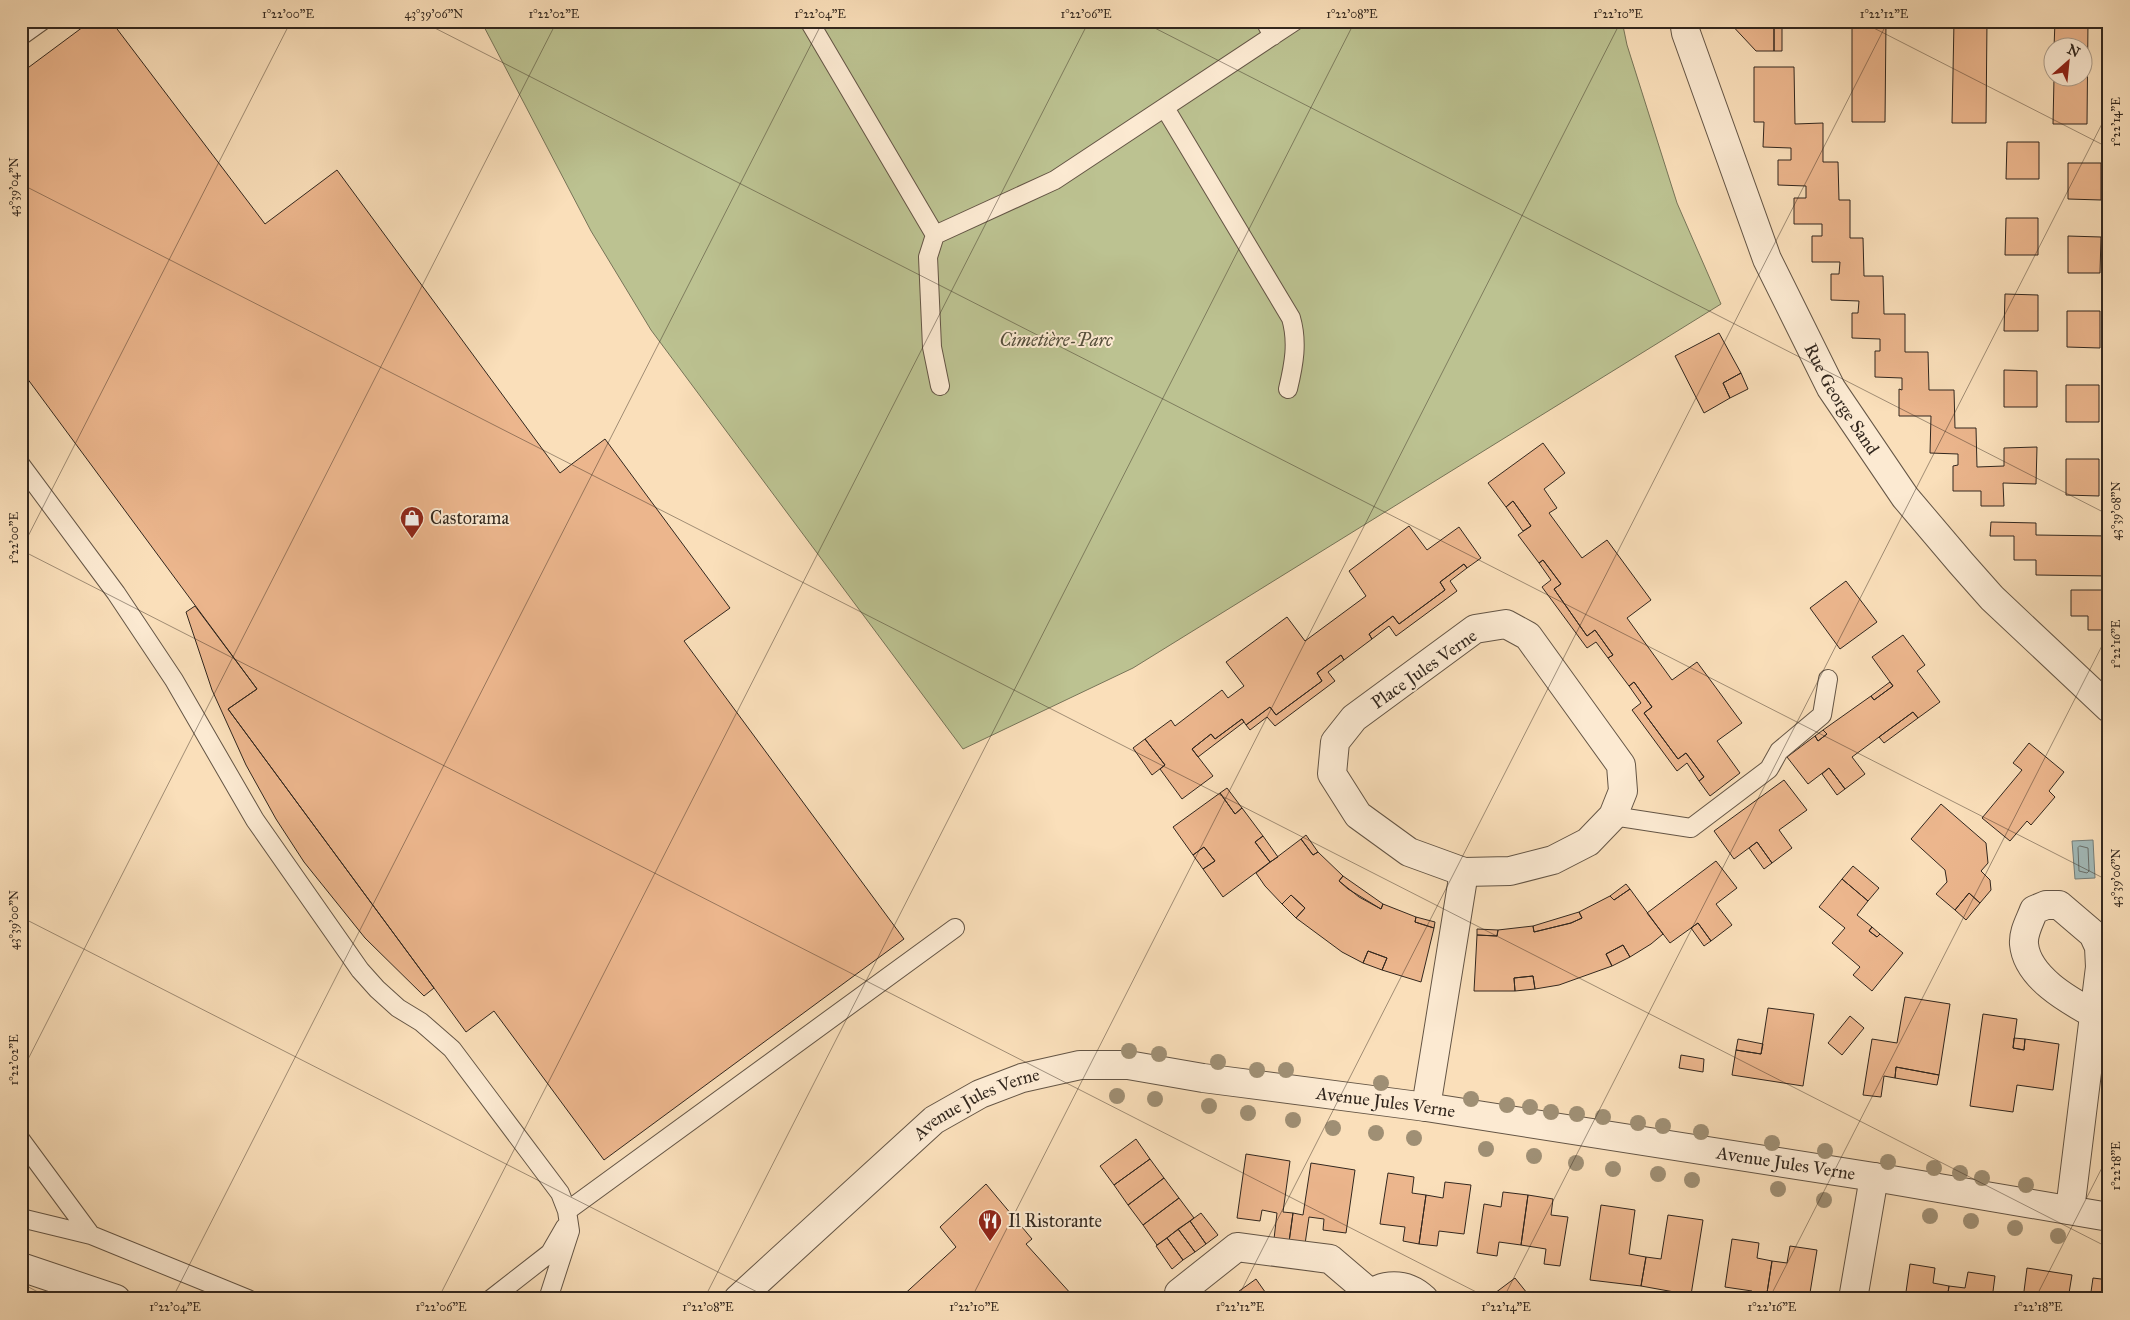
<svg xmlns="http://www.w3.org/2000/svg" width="2130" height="1320" font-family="'IM FELL Great Primer',serif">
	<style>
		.green { fill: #bcc291; stroke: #777458 }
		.water { fill: #a2bab9; stroke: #757f7b }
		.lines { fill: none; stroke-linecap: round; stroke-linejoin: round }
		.shore { stroke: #6a706c; stroke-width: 1 }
		.building { fill: #ecb68d; stroke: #32271e }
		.lane-casing { stroke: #645545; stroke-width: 20 }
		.street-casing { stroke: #645545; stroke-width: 30 }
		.lane { stroke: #fcead2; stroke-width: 18 }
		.street { stroke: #fcead2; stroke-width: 28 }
		.tree { fill: #9f8f74 }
		.ticks { fill: none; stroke: #32271e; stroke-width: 1; stroke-opacity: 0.45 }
		.labels { text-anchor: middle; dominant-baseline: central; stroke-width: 4; stroke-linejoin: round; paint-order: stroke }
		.park-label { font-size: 18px; font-style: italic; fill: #544e3b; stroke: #fcead2 }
		.street-label { font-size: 18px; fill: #32271e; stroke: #fcead2 }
		.poi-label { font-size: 18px; fill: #32271e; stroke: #fcead2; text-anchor: start }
		.neatline { fill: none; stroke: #32271e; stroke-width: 2 }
		.ticks-label { font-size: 12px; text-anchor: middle; fill: #32271e }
	</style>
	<rect width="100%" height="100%" fill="#fadfba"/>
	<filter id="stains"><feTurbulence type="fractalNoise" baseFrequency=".004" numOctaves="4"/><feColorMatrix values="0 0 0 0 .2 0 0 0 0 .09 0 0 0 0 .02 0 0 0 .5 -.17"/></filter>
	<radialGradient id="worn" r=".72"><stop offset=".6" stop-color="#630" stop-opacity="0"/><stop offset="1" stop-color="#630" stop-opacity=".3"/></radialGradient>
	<!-- green -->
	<path class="green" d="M481,21H1622L1627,45L1677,203L1721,304L1133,668L963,749L651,330L591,231Z"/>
	<!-- water -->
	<path class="water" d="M2093,840L2095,878L2075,879L2072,841Z"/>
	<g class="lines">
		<!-- shore -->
		<path class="shore" d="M2080,846L2088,848L2089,871L2087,873L2079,871L2078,848Z"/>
	</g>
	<!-- building -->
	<path class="building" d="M91,21H111L265,224L337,170L560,473L605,439L730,608L684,641L904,939L604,1160L494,1011L466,1032L434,988L228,709L257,689L21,370V73Z
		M1728,21H1774V51H1756Z
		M1774,21H1782V51H1774Z
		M1852,21H1886L1885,122H1852Z
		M1954,21H1987L1986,123H1952Z
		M2055,21H2088L2087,124H2053L2054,78H2082V48H2054Z
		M1754,67H1794L1795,124L1823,123V162H1838L1839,200H1850V238H1863L1864,276H1883L1884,314H1905V352H1928L1929,390H1954L1955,428H1976L1977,467L2004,466V448L2037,447L2036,484L2003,483L2004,506H1981V491H1953V466L1958,465V454L1930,453L1931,416H1899V389L1902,390V378L1875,377V351H1880V339L1852,338V313H1858L1859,301L1831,300V274H1839L1840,262H1812V236H1822V224H1794V198H1806V186L1778,185V160H1791V148L1763,147L1764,122H1754Z
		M2007,142H2039V179H2006Z
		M2068,163H2101V200L2068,199Z
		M2006,218H2038V255H2005Z
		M2068,236L2101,237L2100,273H2068Z
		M2005,294L2038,295V331H2004Z
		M2067,311H2100V348L2067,347Z
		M1719,333L1741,373L1723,383L1730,398L1704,413L1675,356Z
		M2004,370L2037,371V407H2004Z
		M1741,373L1748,389L1730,398L1723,383Z
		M2066,385H2099V422H2066Z
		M1543,443L1565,473L1544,489L1557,508L1549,513L1582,558L1607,540L1651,600L1627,618L1672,680L1697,662L1742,723L1717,741L1740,773L1710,796L1699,781L1704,777L1686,753L1678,759L1644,713L1652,707L1634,682L1629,686L1608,658L1613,655L1595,630L1587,636L1554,589L1561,584L1543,560L1539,563L1518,535L1531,526L1513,501L1506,507L1488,483Z
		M2066,459H2099V496L2066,495Z
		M1513,501L1531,526L1523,531L1506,507Z
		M1991,522L2036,523V535L2109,536V576L2036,575V560H2014V536H1990Z
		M1409,526L1427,550L1459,527L1481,558L1467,568L1464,564L1440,582L1445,590L1399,624L1393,616L1369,634L1372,639L1344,660L1341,655L1317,673L1322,681L1276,715L1270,707L1246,725L1242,719L1215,739L1211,734L1192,749L1213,776L1182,799L1160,769L1165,765L1145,739L1171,720L1175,726L1222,690L1228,698L1244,686L1226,662L1287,617L1305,641L1366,596L1349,571Z
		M1543,560L1561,584L1554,589L1587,636L1595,630L1613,655L1608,658L1596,642L1587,648L1542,587L1551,580L1539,563Z
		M1464,564L1467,568L1450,581L1457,591L1396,636L1389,626L1372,639L1369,634L1393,616L1399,624L1445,590L1440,582Z
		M1846,581L1877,622L1840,649L1810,608Z
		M2071,590H2109V630H2088V616H2071Z
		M195,606L257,689L228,709L434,988L424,996L365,938L349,918L304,862L276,819L246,765L212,690L186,612Z
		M1903,635L1925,665L1917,671L1940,702L1918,718L1913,712L1852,757L1865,774L1845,789L1829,768L1808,784L1787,757L1815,736L1818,741L1827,734L1823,730L1871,696L1874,700L1893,686L1872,657Z
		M1341,655L1344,660L1328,672L1335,681L1275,726L1267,717L1250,730L1246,725L1270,707L1276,715L1322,681L1317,673Z
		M1634,682L1652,707L1644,713L1678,759L1686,753L1704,777L1699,781L1687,763L1677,771L1632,710L1641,703L1629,686Z
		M1890,682L1893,686L1874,700L1871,696Z
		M1913,712L1918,718L1884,743L1879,737Z
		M1242,719L1244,722L1198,757L1192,749L1211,734L1215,739Z
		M1823,730L1827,734L1818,741L1815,736Z
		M1145,739L1165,765L1152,775L1133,748Z
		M2029,743L2064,772L2049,791L2055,797L2031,825L2027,821L2010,841L1982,818L2022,770L2013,763Z
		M1829,768L1845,789L1837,795L1822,774Z
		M1784,780L1807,810L1779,830L1792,848L1772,863L1757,842L1734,859L1714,831Z
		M1227,788L1242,808L1235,814L1220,793Z
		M1220,793L1235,814L1242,808L1263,836L1255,842L1270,862L1223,897L1203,869L1215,861L1204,847L1193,855L1173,827Z
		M1941,804L1986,843L1988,863L1981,871L1990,880L1991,890L1980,903L1969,893L1955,910L1936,894L1947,882L1945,870L1911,839Z
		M1306,835L1318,852L1313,855L1301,839Z
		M1263,836L1278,857L1270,862L1255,842Z
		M1301,839L1313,855L1318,852L1343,876L1339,881L1359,897L1381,909L1383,904L1416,917L1415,922L1434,928L1421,982L1382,970L1387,958L1368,951L1363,963L1342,952L1296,918L1305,908L1291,895L1282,904L1265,886L1256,873Z
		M1757,842L1772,863L1764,869L1749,848Z
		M1204,847L1215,861L1203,869L1193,855Z
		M1716,861L1737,888L1716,904L1732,925L1711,941L1698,923L1670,943L1647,913Z
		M1853,866L1879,888L1868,901L1842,879Z
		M1343,876L1383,904L1381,909L1348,889L1339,881Z
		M1842,879L1868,901L1857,915L1872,927L1869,931L1877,937L1880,934L1903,953L1872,991L1853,975L1860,967L1832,943L1845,928L1819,907Z
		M1626,884L1630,889L1614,900L1610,896Z
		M1630,889L1663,934L1651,944L1630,957L1623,945L1606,954L1612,966L1559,985L1535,989L1533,976L1514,978L1515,991H1474L1477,935L1497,936L1498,930L1533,926L1534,932L1571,923L1582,918L1579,912L1610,896L1614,900Z
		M1969,893L1980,903L1966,920L1955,910Z
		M1291,895L1305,908L1296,918L1282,904Z
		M1579,912L1582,918L1571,923L1534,932L1533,926Z
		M1416,917L1435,922L1434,928L1415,922Z
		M1698,923L1711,941L1704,946L1691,928Z
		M1872,927L1880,934L1877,937L1869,931Z
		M1477,929L1498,930L1497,936L1477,935Z
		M1623,945L1630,957L1612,966L1606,954Z
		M1368,951L1387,958L1382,970L1363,963Z
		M1533,976L1535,989L1515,991L1514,978Z
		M1905,997L1950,1004L1939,1075L1896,1067L1895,1078L1884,1076L1881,1097L1863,1095L1872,1039L1897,1043Z
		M1768,1008L1814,1014L1803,1086L1732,1075L1736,1050L1761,1054Z
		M1983,1014L2017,1019L2013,1048L2024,1050L2025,1039L2059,1044L2053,1090L2017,1085L2013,1112L1970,1106Z
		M1850,1016L1864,1028L1842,1055L1828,1043Z
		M2014,1038L2025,1039L2024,1050L2013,1048Z
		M1738,1039L1763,1044L1761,1054L1736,1050Z
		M1681,1055L1704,1059L1703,1072L1679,1068Z
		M1896,1067L1939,1075L1937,1085L1895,1078Z
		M1136,1139L1150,1159L1114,1185L1100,1166Z
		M1246,1154L1290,1161L1283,1212L1293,1213L1289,1242L1274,1239L1277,1213L1262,1210L1260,1221L1237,1218Z
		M1150,1159L1164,1178L1128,1205L1114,1185Z
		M1311,1163L1355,1170L1346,1233L1323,1230L1324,1219L1309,1217L1305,1244L1289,1242L1293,1213L1303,1215Z
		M1388,1173L1414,1177L1412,1193L1426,1195L1419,1244L1403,1241L1405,1227L1380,1224Z
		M1164,1178L1179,1198L1143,1225L1128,1205Z
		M1445,1182L1471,1185L1464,1234L1439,1231L1437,1246L1419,1244L1426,1195L1443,1198Z
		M986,1184L1032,1239L1026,1244L1072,1295L1067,1299H899L956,1247L940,1227Z
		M1503,1192L1528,1195L1521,1245L1499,1242L1497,1256L1477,1253L1484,1204L1501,1207Z
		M1528,1195L1553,1199L1551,1215L1568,1217L1560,1266L1544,1264L1546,1249L1521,1245Z
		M1179,1198L1194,1218L1157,1245L1143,1225Z
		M1601,1205L1635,1210L1629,1254L1646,1257L1641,1286L1590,1280Z
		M1201,1213L1218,1235L1206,1244L1190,1221Z
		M1668,1215L1703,1220L1691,1295L1641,1286L1646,1257L1661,1259Z
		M1190,1221L1206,1244L1195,1252L1178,1229Z
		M1178,1229L1195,1252L1183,1260L1167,1238Z
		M1167,1238L1183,1260L1172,1269L1156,1246Z
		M1732,1239L1759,1243L1757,1258L1772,1261L1766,1299H1751L1752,1291L1725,1287Z
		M1790,1246L1817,1250L1809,1299L1783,1296L1782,1299H1766L1772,1261L1787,1263Z
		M1910,1264L1935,1268L1933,1283L1949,1286L1947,1299H1905Z
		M2027,1268L2072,1275L2068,1299H2023Z
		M1968,1272L1995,1276L1992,1299H1947L1949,1286L1965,1288Z
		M1515,1278L1531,1298L1487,1299Z
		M2093,1278L2109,1280V1299H2090Z
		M1256,1279L1270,1299H1228Z"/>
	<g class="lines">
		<!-- lane casing -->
		<g class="lane-casing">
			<path id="lane" d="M809,21L935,235L1055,180L1295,21
				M1265,21L1273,36
				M21,36L42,21
				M1165,108L1291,318C1298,342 1294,364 1288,389
				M935,235L928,257L932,347L940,386
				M21,465L116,593L174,680L255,820L360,970L377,989L398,1008L421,1022L452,1049L560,1193L567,1211L570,1231L548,1299
				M1613,816L1691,828L1769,769L1779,751L1822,715L1828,679
				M21,1140L91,1235
				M567,1211L955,928
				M21,1218L91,1235L248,1299
				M491,1299L550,1253L565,1227"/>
		</g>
		<!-- street casing -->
		<g class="street-casing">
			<g id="street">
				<path id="s1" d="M1684,21L1686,33L1767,259L1831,388L1905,497L1961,563L1992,598L2109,708"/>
				<path d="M1506,624L1528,636L1621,765L1623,791L1613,816L1588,842L1553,860L1510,871L1464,872L1409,852L1358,815L1332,774L1335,742L1354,718L1475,629Z"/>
				<path d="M1426,1107L1464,872"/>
				<path d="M2070,1210L2100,967L2099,947L2093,934L2059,905H2046L2034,910C2030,921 2023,932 2024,944C2027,977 2068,1000 2094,1014"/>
				<path d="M21,1267L116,1299"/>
				<path d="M1179,1293L1237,1247L1330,1259L1370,1293"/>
				<path id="s2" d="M738,1299L934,1120L980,1094L1022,1078L1080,1065H1128L1203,1078L1426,1107L1874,1177L2109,1217"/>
				<path d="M1364,1299C1382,1282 1406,1282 1424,1299"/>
				<path d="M1853,1299L1874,1177"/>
			</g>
		</g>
		<!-- lane -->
		<use href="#lane" class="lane"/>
		<!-- street -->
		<use href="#street" class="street"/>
	</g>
	<!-- trees -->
	<g class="tree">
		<circle cx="1129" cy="1051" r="8"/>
		<circle cx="1159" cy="1054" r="8"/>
		<circle cx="1218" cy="1062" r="8"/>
		<circle cx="1257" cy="1070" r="8"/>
		<circle cx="1286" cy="1070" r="8"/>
		<circle cx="1381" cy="1083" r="8"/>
		<circle cx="1117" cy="1096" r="8"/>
		<circle cx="1155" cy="1099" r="8"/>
		<circle cx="1471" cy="1099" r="8"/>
		<circle cx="1507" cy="1105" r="8"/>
		<circle cx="1209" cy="1106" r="8"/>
		<circle cx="1530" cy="1107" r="8"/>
		<circle cx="1551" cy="1112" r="8"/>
		<circle cx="1248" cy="1113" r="8"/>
		<circle cx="1577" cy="1114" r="8"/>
		<circle cx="1603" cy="1117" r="8"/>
		<circle cx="1293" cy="1120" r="8"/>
		<circle cx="1638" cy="1123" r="8"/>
		<circle cx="1663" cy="1126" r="8"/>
		<circle cx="1333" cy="1128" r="8"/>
		<circle cx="1701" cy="1132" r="8"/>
		<circle cx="1376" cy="1133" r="8"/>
		<circle cx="1414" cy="1138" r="8"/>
		<circle cx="1772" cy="1143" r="8"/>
		<circle cx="1486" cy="1149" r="8"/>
		<circle cx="1825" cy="1151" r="8"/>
		<circle cx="1534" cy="1156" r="8"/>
		<circle cx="1888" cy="1162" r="8"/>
		<circle cx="1576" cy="1163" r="8"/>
		<circle cx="1934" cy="1168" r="8"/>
		<circle cx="1613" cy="1169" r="8"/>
		<circle cx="1960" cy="1173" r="8"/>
		<circle cx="1658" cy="1174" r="8"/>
		<circle cx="1982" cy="1178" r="8"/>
		<circle cx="1692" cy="1180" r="8"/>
		<circle cx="2026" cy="1185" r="8"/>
		<circle cx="1778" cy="1189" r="8"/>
		<circle cx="1824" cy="1200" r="8"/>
		<circle cx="1930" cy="1216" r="8"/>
		<circle cx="1971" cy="1221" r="8"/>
		<circle cx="2015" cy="1228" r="8"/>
		<circle cx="2058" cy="1236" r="8"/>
	</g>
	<!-- ticks -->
	<path class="ticks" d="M421,21L2109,881M1141,21L2109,515M1860,21L2109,148M21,28L25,21M21,184L2109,1248M21,550L291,21M21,550L1490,1299M21,917L771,1299M21,1073L557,21M21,1283L51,1299M172,1299L823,21M438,1299L1089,21M704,1299L1355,21M971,1299L1621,21M1237,1299L1888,21M1503,1299L2109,110M1769,1299L2109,632M2035,1299L2109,1154"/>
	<!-- icons -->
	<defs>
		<g id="shop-pin" transform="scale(1.25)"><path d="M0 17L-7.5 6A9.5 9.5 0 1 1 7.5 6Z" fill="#8f2418" stroke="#fcead2"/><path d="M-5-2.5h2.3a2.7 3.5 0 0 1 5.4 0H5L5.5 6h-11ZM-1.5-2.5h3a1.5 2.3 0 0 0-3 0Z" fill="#fff"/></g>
		<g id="restaurant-pin" transform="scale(1.25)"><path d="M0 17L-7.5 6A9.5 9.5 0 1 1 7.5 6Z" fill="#8f2418" stroke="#fcead2"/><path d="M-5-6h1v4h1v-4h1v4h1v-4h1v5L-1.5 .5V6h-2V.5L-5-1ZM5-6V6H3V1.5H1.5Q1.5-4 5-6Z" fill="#fff"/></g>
	</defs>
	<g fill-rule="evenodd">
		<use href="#shop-pin" x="412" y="518"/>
		<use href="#restaurant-pin" x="990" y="1221"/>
	</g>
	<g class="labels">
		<!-- park labels -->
		<g class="park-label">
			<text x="1056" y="340">Cimetière-Parc</text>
		</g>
		<!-- street labels -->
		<g class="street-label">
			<text stroke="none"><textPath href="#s1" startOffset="411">Rue George Sand</textPath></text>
			<text transform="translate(1424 669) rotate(-35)">Place Jules Verne</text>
			<text stroke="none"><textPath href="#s2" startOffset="731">Avenue Jules Verne</textPath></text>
			<text stroke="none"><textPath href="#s2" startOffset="311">Avenue Jules Verne</textPath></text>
			<text stroke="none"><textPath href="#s2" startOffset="1136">Avenue Jules Verne</textPath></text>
		</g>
		<!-- poi labels -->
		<g class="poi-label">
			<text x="430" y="518">Castorama</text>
			<text x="1008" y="1221">Il Ristorante</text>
		</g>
	</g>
	<!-- margin -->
	<rect width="2130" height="1320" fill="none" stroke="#fadfba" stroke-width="55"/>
	<!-- north arrow -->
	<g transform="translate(2068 62) rotate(27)"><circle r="24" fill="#fcead2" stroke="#ab9c8a"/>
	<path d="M0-4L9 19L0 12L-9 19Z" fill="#8f2418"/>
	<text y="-8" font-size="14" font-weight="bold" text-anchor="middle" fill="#32271e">N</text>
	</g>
	<rect x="28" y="28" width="2074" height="1264" class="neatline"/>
	<g class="ticks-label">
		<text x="288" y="18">1°22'00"E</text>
		<text x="434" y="18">43°39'06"N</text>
		<text x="554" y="18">1°22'02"E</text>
		<text x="820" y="18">1°22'04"E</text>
		<text x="1086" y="18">1°22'06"E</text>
		<text x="1352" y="18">1°22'08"E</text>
		<text x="1618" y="18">1°22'10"E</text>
		<text x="1884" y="18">1°22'12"E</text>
		<text transform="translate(2116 122) rotate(-90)" y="4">1°22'14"E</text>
		<text transform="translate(14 187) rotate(-90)" y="4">43°39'04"N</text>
		<text transform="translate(2116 511) rotate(-90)" y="4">43°39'08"N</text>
		<text transform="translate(14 538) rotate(-90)" y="4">1°22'00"E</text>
		<text transform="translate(2116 644) rotate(-90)" y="4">1°22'16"E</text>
		<text transform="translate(2116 878) rotate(-90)" y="4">43°39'06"N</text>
		<text transform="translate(14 920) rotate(-90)" y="4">43°39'00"N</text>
		<text transform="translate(14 1060) rotate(-90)" y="4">1°22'02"E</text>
		<text transform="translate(2116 1166) rotate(-90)" y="4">1°22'18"E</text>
		<text x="175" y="1311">1°22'04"E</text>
		<text x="441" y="1311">1°22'06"E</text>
		<text x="708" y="1311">1°22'08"E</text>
		<text x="974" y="1311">1°22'10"E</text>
		<text x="1240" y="1311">1°22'12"E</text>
		<text x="1506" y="1311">1°22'14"E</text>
		<text x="1772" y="1311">1°22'16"E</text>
		<text x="2038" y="1311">1°22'18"E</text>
	</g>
	<rect width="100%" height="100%" filter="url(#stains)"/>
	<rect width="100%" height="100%" fill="url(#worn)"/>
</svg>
